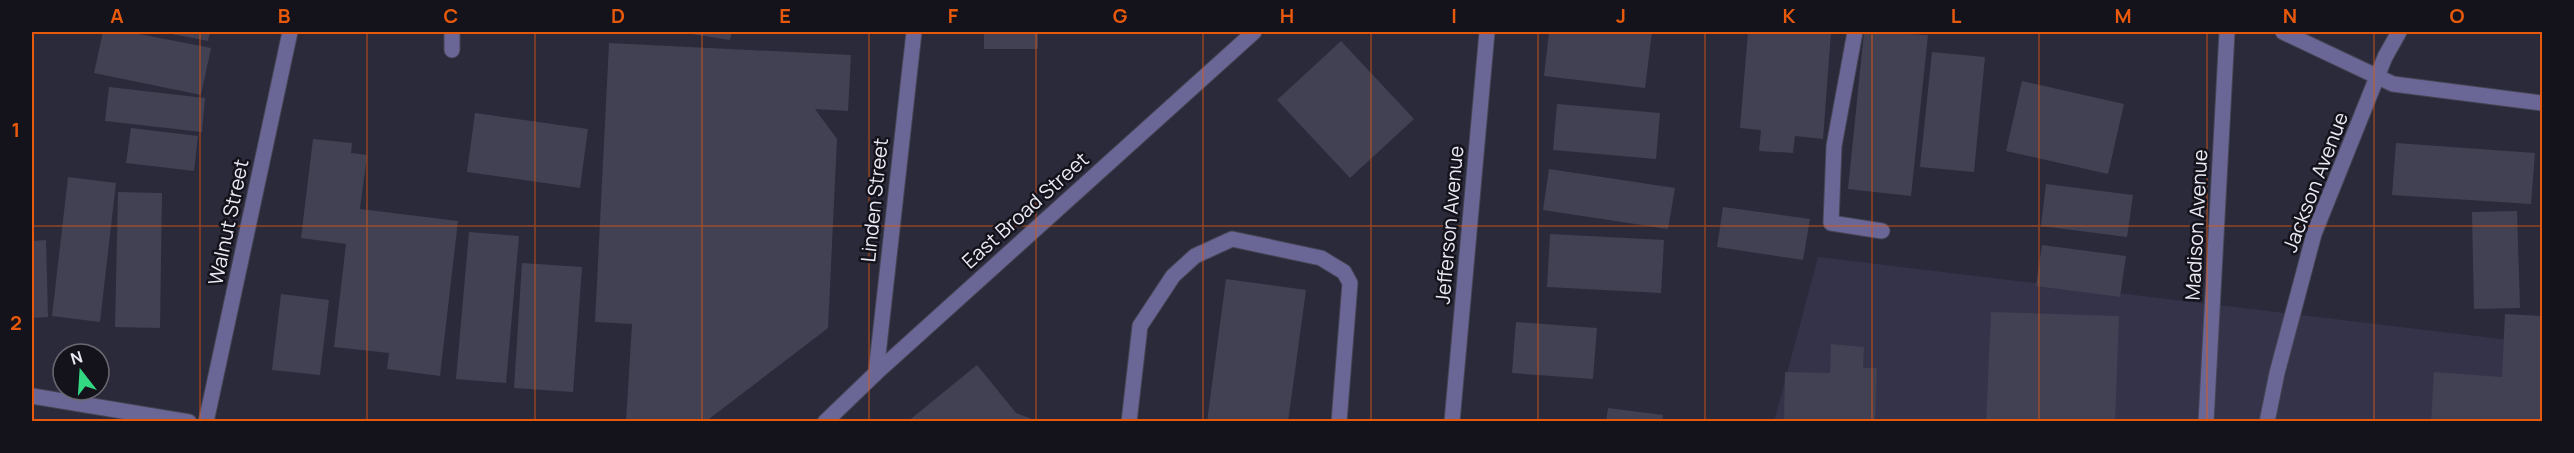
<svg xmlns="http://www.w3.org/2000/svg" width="2574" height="453" font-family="Manrope,sans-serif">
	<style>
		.built { fill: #34334a }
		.building { fill: #414153 }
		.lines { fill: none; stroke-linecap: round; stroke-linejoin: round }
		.minor-casing { stroke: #464555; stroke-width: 17 }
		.minor { stroke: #6a6796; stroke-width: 15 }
		.grid { fill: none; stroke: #e8590c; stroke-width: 1.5; stroke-opacity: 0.55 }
		.labels { text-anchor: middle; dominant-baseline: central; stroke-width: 5; stroke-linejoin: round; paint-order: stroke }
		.street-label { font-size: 20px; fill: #eaeaf5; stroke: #14131b }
		.neatline { fill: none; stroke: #e8590c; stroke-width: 2 }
		.grid-label { font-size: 20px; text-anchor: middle; font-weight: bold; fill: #e8590c }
	</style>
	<rect width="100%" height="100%" fill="#2b2a3b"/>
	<!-- built -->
	<path class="built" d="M1818,257L2542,344V421L1774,422Z"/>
	<!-- building -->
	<path class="building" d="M103,32H129L211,48L201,95L94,73Z
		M162,32H210L208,41Z
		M679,32H732L730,40Z
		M984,32H1038V49H984Z
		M1549,32H1652L1645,88L1544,76Z
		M1748,32H1831L1823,139L1795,136L1793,153L1759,151L1761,130L1740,128Z
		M1864,32L1928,35L1911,196L1848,189Z
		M1341,41L1414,119L1350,178L1277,100Z
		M609,43L851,55L848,111L815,109L837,139L828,328L705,422H626L632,324L595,322Z
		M1932,52L1985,57L1974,172L1920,167Z
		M2022,81L2124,104L2108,174L2006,151Z
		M109,87L205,98L202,132L105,121Z
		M1557,104L1660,113L1656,159L1553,150Z
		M475,113L588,129L580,188L467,172Z
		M131,128L198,136L194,171L126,163Z
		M313,139L352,143L351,153L367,155L360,209L458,221L440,376L387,369L389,353L334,347L346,244L301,238Z
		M2396,143L2535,153L2531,204L2392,195Z
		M1549,169L1675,188L1668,229L1543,210Z
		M68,177L116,183L100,322L52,316Z
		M2046,184L2133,195L2127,237L2041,226Z
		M118,192L162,193L160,328L115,327Z
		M1723,207L1810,219L1803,260L1717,247Z
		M2517,211L2520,308L2474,309L2472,212Z
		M469,232L519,236L506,383L456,379Z
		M1550,234L1664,240L1661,293L1547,287Z
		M46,240L48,317L32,318V241Z
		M2042,245L2126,256L2120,297L2036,286Z
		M522,263L582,267L573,392L514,388Z
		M1226,279L1306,290L1288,422H1207Z
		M281,294L329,300L320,375L272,370Z
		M1991,312L2119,316L2115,422H1986Z
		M2505,314L2542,316V422H2431L2434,372L2502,377Z
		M1516,322L1597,328L1593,379L1512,373Z
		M1831,344L1864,347L1863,368H1877L1875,422H1784L1785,372L1830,373Z
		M977,365L1016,413L1032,419L1031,422H907Z
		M1608,408L1663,415L1662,422H1606Z"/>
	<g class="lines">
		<!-- minor casing -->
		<g class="minor-casing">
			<path id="minor" d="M1855,32L1834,146L1831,223L1882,231
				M2283,32L2393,84L2542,103
				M452,50V32
				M876,373L914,32
				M32,396L189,422
				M206,422L290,32
				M825,422L876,373L1254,32
				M1129,422L1140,326L1173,276L1195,256L1232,239L1321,258L1344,272L1350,283L1339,422
				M1452,422L1487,32
				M2206,422L2227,32
				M2267,422L2277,373L2314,234L2385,57L2399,32"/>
		</g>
		<!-- minor -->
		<use href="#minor" class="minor"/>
	</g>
	<!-- grid -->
	<path class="grid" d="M200,32V422M367,32V422M535,32V422M702,32V422M869,32V422M1036,32V422M1203,32V422M1371,32V422M1538,32V422M1705,32V422M1872,32V422M2039,32V422M2207,32V422M2374,32V422M32,226H2542"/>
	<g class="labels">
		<!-- street labels -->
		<g class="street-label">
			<text transform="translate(2315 182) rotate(-69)">Jackson Avenue</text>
			<text transform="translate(874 200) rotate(-84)">Linden Street</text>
			<text transform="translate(1025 210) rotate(-42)">East Broad Street</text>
			<text transform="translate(228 222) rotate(-78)">Walnut Street</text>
			<text transform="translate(1449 225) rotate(-85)">Jefferson Avenue</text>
			<text transform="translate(2196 225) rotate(-87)">Madison Avenue</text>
		</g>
	</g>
	<!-- border -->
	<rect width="2574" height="453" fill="none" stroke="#14131b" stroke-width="66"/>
	<!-- north arrow -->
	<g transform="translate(81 372) rotate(343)"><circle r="28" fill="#14131b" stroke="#6a6972" stroke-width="1.5"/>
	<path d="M0-4.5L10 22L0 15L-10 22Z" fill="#32d882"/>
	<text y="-9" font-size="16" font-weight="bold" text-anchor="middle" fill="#eaeaf5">N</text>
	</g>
	<rect x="33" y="33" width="2508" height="387" class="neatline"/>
	<g class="grid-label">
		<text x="117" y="23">A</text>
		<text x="284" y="23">B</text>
		<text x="451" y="23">C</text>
		<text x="618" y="23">D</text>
		<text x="785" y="23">E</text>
		<text x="953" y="23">F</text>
		<text x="1120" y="23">G</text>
		<text x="1287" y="23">H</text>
		<text x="1454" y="23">I</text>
		<text x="1621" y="23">J</text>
		<text x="1789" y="23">K</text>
		<text x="1956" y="23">L</text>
		<text x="2123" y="23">M</text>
		<text x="2290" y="23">N</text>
		<text x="2457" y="23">O</text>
		<text x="16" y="137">1</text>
		<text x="16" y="330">2</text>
	</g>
</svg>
